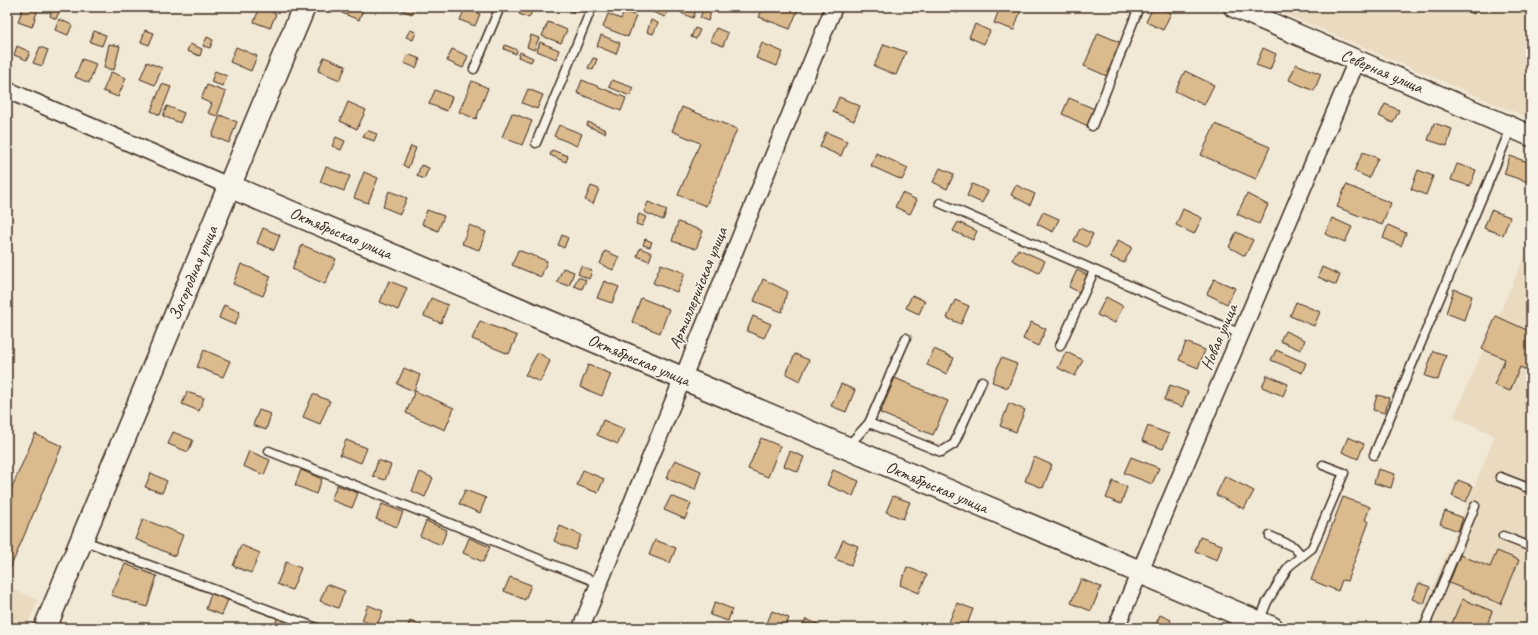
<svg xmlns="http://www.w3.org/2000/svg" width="1538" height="635" font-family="Caveat,sans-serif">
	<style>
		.built { fill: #eadac0 }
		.building { fill: #dbba8e; stroke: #3b2a1e }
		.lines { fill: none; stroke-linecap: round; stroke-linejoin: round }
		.service-casing { stroke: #3b2a1e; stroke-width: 11 }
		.minor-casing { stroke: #3b2a1e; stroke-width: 19 }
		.tertiary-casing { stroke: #3b2a1e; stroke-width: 23 }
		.secondary-casing { stroke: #3b2a1e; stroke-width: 25 }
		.service { stroke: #f7f3e8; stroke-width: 8 }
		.minor { stroke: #f7f3e8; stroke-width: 16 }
		.tertiary { stroke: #f7f3e8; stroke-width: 20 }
		.secondary { stroke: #f7f3e8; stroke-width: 22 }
		.labels { text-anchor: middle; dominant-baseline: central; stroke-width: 3; stroke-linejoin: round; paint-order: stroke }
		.street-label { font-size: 17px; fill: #3b2a1e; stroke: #f7f3e8 }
	</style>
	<rect width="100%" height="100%" fill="#f1e8d6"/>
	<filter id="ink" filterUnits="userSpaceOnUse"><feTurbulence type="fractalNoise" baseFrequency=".025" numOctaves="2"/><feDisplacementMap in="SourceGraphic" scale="8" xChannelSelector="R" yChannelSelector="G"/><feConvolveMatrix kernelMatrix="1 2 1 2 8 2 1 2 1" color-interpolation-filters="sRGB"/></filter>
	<g filter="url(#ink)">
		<!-- built -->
		<path class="built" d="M1269,7H1531V119Z
			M1531,242V628H1416L1495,436L1454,416Z
			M7,587L38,600L26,628H7Z"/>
		<!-- building -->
		<path class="building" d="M23,7H33L38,9L32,27L18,22Z
			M53,7H61L56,19L50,16Z
			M260,7L276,14L270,28L254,22Z
			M344,7H364L359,20L342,13Z
			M394,7H415L412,14Z
			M522,7H534L529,18L519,14Z
			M561,7H579L576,13Z
			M652,7H664L669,9L665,17L650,11Z
			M684,7L697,8L693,18L681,13Z
			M704,7L712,10L708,21L700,18Z
			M763,7H799L790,29L759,17Z
			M944,7H961L958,13Z
			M1000,7H1016L1021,9L1014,30L994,23Z
			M1153,7H1158L1171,13L1163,30L1146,22Z
			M1457,7H1476L1474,14Z
			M465,8L480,14L475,26L460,20Z
			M624,11L636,16L628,37L603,27L608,14L621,19Z
			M59,19L72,25L68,35L55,30Z
			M651,20L658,23L653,34L647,32Z
			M548,22L567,30L561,43L542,36Z
			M975,24L990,31L984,44L969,37Z
			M695,28L700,30L696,39L691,37Z
			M716,28L728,33L723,46L710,41Z
			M145,30L154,33L149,45L141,42Z
			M410,30L416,32L413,40L406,37Z
			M94,31L106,35L102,46L90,42Z
			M1098,33L1124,44L1109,77L1084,66Z
			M531,35L539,38L534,50L527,47Z
			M601,35L620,43L616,54L597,46Z
			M207,37L213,40L210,48L203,46Z
			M540,42L559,50L556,59L537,51Z
			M762,43L783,52L777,66L756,58Z
			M109,44L120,46L114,70L104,68Z
			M190,44L202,49L200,56L187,51Z
			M884,44L906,52L896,75L874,66Z
			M505,45L517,50L516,54L504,49Z
			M17,46L30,52L27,60L14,55Z
			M40,47L48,50L42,66L33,63Z
			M236,47L257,56L251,71L230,62Z
			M1263,48L1276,54L1270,70L1256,65Z
			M452,49L468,56L463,68L447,61Z
			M520,52L533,58L531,62L518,57Z
			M408,54L420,59L416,68L404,63Z
			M324,57L346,66L340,80L318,71Z
			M593,58L597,59L593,70L588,68Z
			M82,59L96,64L89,83L75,77Z
			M147,62L162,68L155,85L140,79Z
			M1296,64L1321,74L1314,91L1289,80Z
			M215,71L227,76L223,86L211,82Z
			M1185,71L1214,85L1204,105L1175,91Z
			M111,72L126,78L118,97L103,91Z
			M582,80L626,98L621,111L577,93Z
			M612,80L634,88L630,96L609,87Z
			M472,81L488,88L476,119L459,112Z
			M162,84L171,87L160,115L151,111Z
			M207,85L226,92L217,116L208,113L212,104L201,99Z
			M528,89L543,95L537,109L522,103Z
			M435,90L452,97L447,111L429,104Z
			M839,97L860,106L854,121L833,112Z
			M1069,98L1097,110L1090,127L1062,114Z
			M348,102L366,110L357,129L340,121Z
			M1385,104L1399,110L1393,123L1379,116Z
			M167,106L184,113L180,123L163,116Z
			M682,107L737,129L706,206L678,195L700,143L672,131Z
			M512,113L532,121L522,145L502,137Z
			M220,115L237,122L229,143L212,136Z
			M588,122L606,130L605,133L587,126Z
			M1434,123L1452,129L1447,146L1428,140Z
			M1215,124L1270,147L1256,179L1201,155Z
			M559,125L582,134L577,146L554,136Z
			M366,130L377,134L374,141L363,137Z
			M826,132L847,141L841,156L820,147Z
			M336,137L345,141L341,150L332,146Z
			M411,146L416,148L408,168L403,165Z
			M552,150L568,156L566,162L550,155Z
			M1363,152L1378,158L1369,178L1354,171Z
			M876,153L908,168L902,180L871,166Z
			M1510,156L1531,163V183L1504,174Z
			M1457,164L1476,170L1470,186L1451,180Z
			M421,165L429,168L424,179L417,176Z
			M326,167L350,176L344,191L320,182Z
			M940,168L954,174L947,189L933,182Z
			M1418,170L1433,176L1426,195L1411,189Z
			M364,172L378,178L368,203L354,198Z
			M972,184L988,191L982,203L967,196Z
			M1016,185L1035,194L1030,205L1011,195Z
			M1346,185L1391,203L1382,225L1337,207Z
			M591,186L599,189L593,204L585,200Z
			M389,191L407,198L400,214L383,207Z
			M902,193L917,200L910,214L895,207Z
			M1247,194L1268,205L1259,224L1237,214Z
			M648,202L667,210L663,220L644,212Z
			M1183,209L1202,218L1194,234L1176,225Z
			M427,210L444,216L438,231L422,224Z
			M1491,210L1510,217L1503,235L1484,228Z
			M1043,212L1059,219L1053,232L1037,224Z
			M639,214L646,217L642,226L636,224Z
			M1332,218L1352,227L1345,242L1325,234Z
			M678,222L703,231L696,249L672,241Z
			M958,222L977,231L973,240L953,231Z
			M469,225L486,232L479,250L462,244Z
			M1388,225L1406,233L1401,246L1383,238Z
			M263,228L280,235L274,250L257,243Z
			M1080,228L1093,234L1087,247L1074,241Z
			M1236,232L1253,240L1245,256L1229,247Z
			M562,235L568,238L564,248L558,245Z
			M645,239L652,242L650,247L643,245Z
			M1118,240L1132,247L1124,263L1110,257Z
			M302,245L336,259L325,284L292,269Z
			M640,248L652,253L649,261L637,256Z
			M1018,249L1045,261L1039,273L1012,260Z
			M518,250L547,261L541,277L512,265Z
			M605,251L619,257L613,270L600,264Z
			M241,264L271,276L263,296L233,284Z
			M661,264L685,273L677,292L653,283Z
			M581,266L592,271L589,279L578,274Z
			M1322,267L1340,275L1336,285L1318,277Z
			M563,268L574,272L569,286L557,282Z
			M1077,270L1091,277L1083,294L1069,287Z
			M578,277L586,280L582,289L574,286Z
			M763,279L787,291L782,312L754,301Z
			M1214,279L1235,288L1227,304L1207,294Z
			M389,281L407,288L398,310L380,302Z
			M604,281L619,287L612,303L597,298Z
			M1454,289L1472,296L1464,320L1446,313Z
			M912,295L925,301L919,314L906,308Z
			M1106,297L1123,306L1115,323L1097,315Z
			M431,298L448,305L441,323L424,316Z
			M641,298L669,309L660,333L632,322Z
			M955,300L969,306L961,324L947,318Z
			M1296,302L1320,312L1314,326L1290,316Z
			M224,305L240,312L235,325L219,318Z
			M753,316L771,324L764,338L747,331Z
			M1496,316L1531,332V372L1520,367L1510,391L1494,385L1505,359L1482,349Z
			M480,321L517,336L509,354L472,339Z
			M1031,322L1046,329L1038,346L1023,339Z
			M1285,331L1305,340L1301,350L1280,341Z
			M1186,342L1205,350L1198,368L1179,360Z
			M934,349L954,358L947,374L927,365Z
			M204,350L230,361L223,377L197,367Z
			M1276,350L1306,363L1302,373L1271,360Z
			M1433,351L1446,355L1438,380L1425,376Z
			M538,352L550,361L540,382L525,375Z
			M1066,352L1083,360L1075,376L1058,368Z
			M795,354L809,360L800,381L786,374Z
			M1001,358L1017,364L1008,388L992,382Z
			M588,365L611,374L602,396L580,387Z
			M404,368L420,375L414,391L397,384Z
			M1267,375L1288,384L1283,396L1262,387Z
			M895,378L948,401L933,435L880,413Z
			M841,384L855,390L846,412L831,406Z
			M1170,385L1188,392L1182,407L1164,400Z
			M415,391L454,408L445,430L406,413Z
			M187,392L204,398L199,411L182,404Z
			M313,394L330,401L320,424L303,417Z
			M1377,395L1389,398L1385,413L1373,410Z
			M1009,403L1025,410L1016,432L1000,426Z
			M259,410L271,414L266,430L253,425Z
			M603,420L624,429L618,444L597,435Z
			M1148,426L1169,434L1163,449L1142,441Z
			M173,432L193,440L188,452L168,444Z
			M35,434L62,446L7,576V499Z
			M1348,437L1364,444L1358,459L1342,452Z
			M761,438L780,446L768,477L748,469Z
			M346,440L367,448L361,463L340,455Z
			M249,451L270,460L264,475L243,466Z
			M790,451L804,457L798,472L784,466Z
			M1034,457L1052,465L1043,488L1025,481Z
			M1131,457L1159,468L1152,484L1124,473Z
			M378,460L391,465L385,480L373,476Z
			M675,460L701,471L695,490L666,478Z
			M1378,469L1395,474L1391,488L1374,483Z
			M301,470L322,479L316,494L295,485Z
			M583,470L604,479L598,493L577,485Z
			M833,470L859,481L853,496L827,485Z
			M420,472L433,478L425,497L412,491Z
			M151,473L167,481L162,493L145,487Z
			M1225,476L1254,491L1244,509L1216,495Z
			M1458,480L1473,486L1466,502L1452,496Z
			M1113,481L1127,487L1121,504L1106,498Z
			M337,485L358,493L352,508L331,500Z
			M465,490L486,498L480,513L459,504Z
			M671,496L691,504L685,519L664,510Z
			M893,496L910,502L903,519L886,512Z
			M1343,497L1370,507L1365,520L1369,522L1347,581L1342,580L1338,591L1311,580Z
			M382,504L403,512L397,527L376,519Z
			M1445,511L1463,518L1458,531L1440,524Z
			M143,519L183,535L175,556L135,539Z
			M426,521L447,530L441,545L420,536Z
			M560,526L581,535L575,550L554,541Z
			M1200,537L1222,545L1217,560L1195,551Z
			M469,538L490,547L483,562L463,553Z
			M655,540L676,548L670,563L649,555Z
			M843,540L858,546L851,565L835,559Z
			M241,545L260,553L251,573L233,566Z
			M1497,551L1519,560L1501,604L1449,583L1460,555L1490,567Z
			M286,562L301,568L292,590L277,584Z
			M125,564L157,576L147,607L111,595Z
			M907,567L927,575L919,593L900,585Z
			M510,577L531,585L525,600L504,591Z
			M1081,579L1101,587L1091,611L1071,603Z
			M1419,583L1430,587L1424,604L1412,599Z
			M327,584L345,591L338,608L320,601Z
			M1531,589V608L1525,606Z
			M212,591L229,597L222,615L206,609Z
			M1462,599L1492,611L1486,628H1450Z
			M715,602L732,609L728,621L710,615Z
			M957,603L973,609L966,628L949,622Z
			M368,605L383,611L376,627L362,620Z
			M772,611L789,618L785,628H765Z
			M1160,615L1171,620L1168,628H1154Z
			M278,616L292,621L289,628H274Z
			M806,619L826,628H802Z
			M410,621L426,628H407Z"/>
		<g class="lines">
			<!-- service casing -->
			<g class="service-casing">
				<path id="service" d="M474,69L500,7
					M1092,126L1139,7
					M536,143L592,7
					M940,203L1241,334
					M1060,346L1094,271
					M869,423L941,452L954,444L982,381
					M847,447L869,423L906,338
					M269,451L599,583
					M1374,455L1511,128
					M1500,477L1531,489
					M1270,536L1294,547L1302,556
					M1503,536L1531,547
					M82,540L317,628
					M1259,622L1267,602L1289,566L1312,548L1344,473L1323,465
					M1424,628L1475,506"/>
			</g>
			<!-- minor casing -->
			<g class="minor-casing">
				<path id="minor" d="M7,90L229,186
					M581,628L834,7
					M1116,628L1357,60"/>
			</g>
			<!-- tertiary casing -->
			<g class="tertiary-casing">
				<path id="tertiary" d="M1234,7L1531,136"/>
			</g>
			<!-- secondary casing -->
			<g class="secondary-casing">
				<path id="secondary" d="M229,186L1272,628
					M45,628L304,7"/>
			</g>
			<!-- service -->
			<use href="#service" class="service"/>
			<!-- minor -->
			<use href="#minor" class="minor"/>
			<!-- tertiary -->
			<use href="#tertiary" class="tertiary"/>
			<!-- secondary -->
			<use href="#secondary" class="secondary"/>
		</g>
	</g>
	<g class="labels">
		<!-- street labels -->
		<g class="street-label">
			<text transform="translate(1382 71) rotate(23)">Северная улица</text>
			<text transform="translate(341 233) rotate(23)">Октябрьская улица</text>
			<text transform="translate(193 273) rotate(-67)">Загородная улица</text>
			<text transform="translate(698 288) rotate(-68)">Артиллерийская улица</text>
			<text transform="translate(1219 337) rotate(-67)">Новая улица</text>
			<text transform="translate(639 360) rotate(23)">Октябрьская улица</text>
			<text transform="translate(937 487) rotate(23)">Октябрьская улица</text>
		</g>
	</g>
	<!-- margin -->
	<rect width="1538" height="635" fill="none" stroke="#f7f3e8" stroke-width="24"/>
	<rect x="12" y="12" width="1514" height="611" fill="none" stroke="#3b2a1e" stroke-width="1.5" filter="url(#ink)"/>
</svg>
